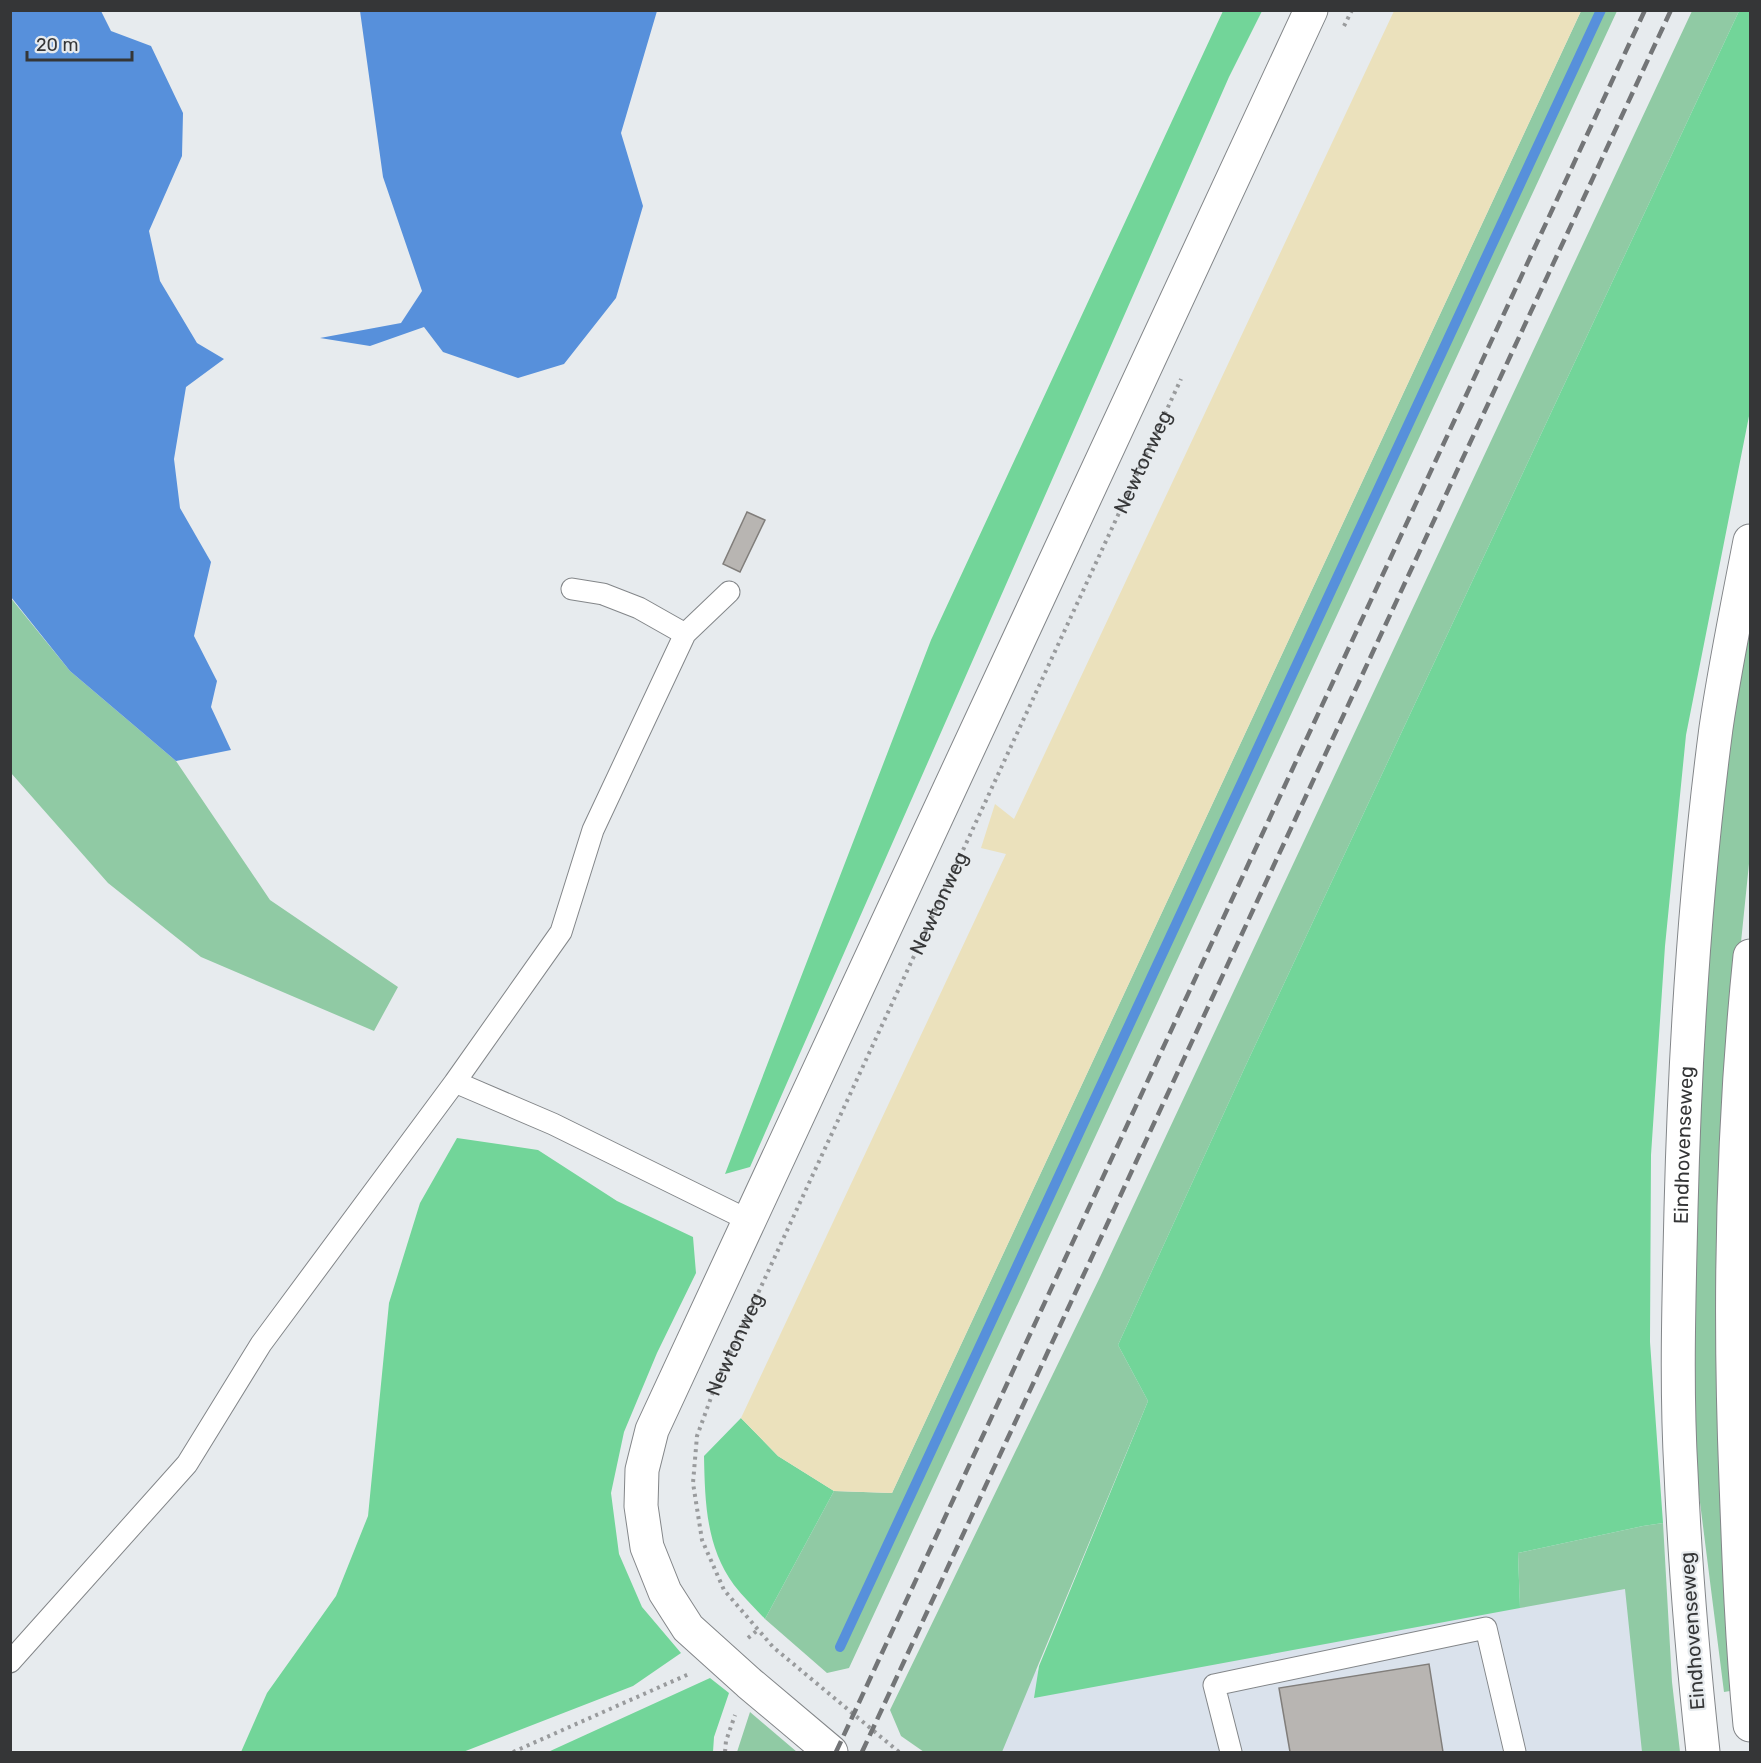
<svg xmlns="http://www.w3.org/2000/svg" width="1761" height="1763" font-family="Rubik,sans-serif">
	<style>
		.built { fill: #dae2ec }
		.green { fill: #90caa4 }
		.forest { fill: #72d599 }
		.sand { fill: #ebe1bc }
		.water { fill: #5790db }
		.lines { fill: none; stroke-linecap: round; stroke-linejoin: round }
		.stream { stroke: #5790db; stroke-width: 10 }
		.building { fill: #b8b5b2; stroke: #817e7b; stroke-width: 1.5 }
		.service-casing { stroke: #838689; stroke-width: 23 }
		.tertiary-casing { stroke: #838689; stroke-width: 35 }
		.secondary-casing { stroke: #838689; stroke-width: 35 }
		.path { stroke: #999b9d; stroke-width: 4; stroke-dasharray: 3 4.5; stroke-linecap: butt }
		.service { stroke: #fff; stroke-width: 21 }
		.tertiary { stroke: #fff; stroke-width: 33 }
		.secondary { stroke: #fff; stroke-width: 33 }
		.rail { stroke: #737577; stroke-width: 4.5; stroke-dasharray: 12 6; stroke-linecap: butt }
		.labels { text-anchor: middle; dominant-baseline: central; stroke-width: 4.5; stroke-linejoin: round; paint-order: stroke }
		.street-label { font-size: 20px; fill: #353637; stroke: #e7ebee }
	</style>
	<rect width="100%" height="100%" fill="#e7ebee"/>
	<!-- built -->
	<path class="built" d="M1630,1582L1647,1752H991L1026,1672Z"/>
	<!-- green -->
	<path class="green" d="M1581,11H1617L849,1668L827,1673L765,1619L834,1491L892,1493Z
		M1692,11H1739L1245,1067L1118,1345L1148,1401L1002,1752H924L901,1736L890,1710L1101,1275Z
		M10,597L70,671L176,761L270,900L398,987L374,1031L201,957L108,883L11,773Z
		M1750,611V854L1730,1050L1736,1690L1724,1692L1694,1455L1697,1047L1723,776Z
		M1663,1523L1672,1682L1680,1752H1642L1625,1589L1520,1608L1518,1553L1643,1526Z
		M750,1712L797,1752H737Z"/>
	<!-- forest -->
	<path class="forest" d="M1223,11H1262L1229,77L750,1167L725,1174L931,640Z
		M1739,11H1750V411L1686,735L1665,946L1651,1155L1650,1342L1663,1523L1643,1526L1518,1553L1520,1608L1034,1698L1039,1666L1148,1401L1118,1345L1245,1067Z
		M457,1138L538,1150L617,1201L693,1237L696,1273L657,1353L624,1432L611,1493L619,1554L642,1607L681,1653L633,1686L463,1752H241L267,1693L336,1596L368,1516L389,1303L420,1203Z
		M741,1418L778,1456L834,1491L765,1619C755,1608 743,1597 734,1585C706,1547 705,1502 704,1456Z
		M710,1678L729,1693L714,1737L713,1752H548Z"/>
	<!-- sand -->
	<path class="sand" d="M1394,11H1581L892,1493L834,1491L778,1456L741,1418L1006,854L981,848L995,804L1014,819Z"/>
	<!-- water -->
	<path class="water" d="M10,11H101L111,31L151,46L183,113L182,156L149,231L160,281L197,343L224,359L186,387L174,459L180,508L211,562L194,636L217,681L211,707L231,750L176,761L70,671L11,597Z
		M360,11H657L621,133L643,206L616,298L564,364L518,378L443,352L424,327L370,346L320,338L401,323L422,291L383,177Z"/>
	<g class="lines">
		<!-- stream -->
		<path class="stream" d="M840,1647L1601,10"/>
	</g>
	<!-- building -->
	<path class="building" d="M747,512L765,520L740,572L723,564Z
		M1429,1664L1443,1752H1290L1279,1688Z"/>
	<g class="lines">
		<!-- service casing -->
		<g class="service-casing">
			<path id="service" d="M572,589L603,594L639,608L685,634
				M455,1082L561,932L593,830L685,634L729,592
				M10,1662L187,1464L261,1344L455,1082L553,1124L750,1221
				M1231,1752L1214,1685L1486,1628L1515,1752"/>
		</g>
		<!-- tertiary casing -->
		<g class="tertiary-casing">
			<path id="tertiary" d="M831,1752L749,1683L688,1628L665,1592L647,1547L641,1506L642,1470L652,1430L1311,10"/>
		</g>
		<!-- secondary casing -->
		<g class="secondary-casing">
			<g id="secondary">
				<path d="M1750,956C1732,1131 1729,1306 1736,1481C1739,1563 1742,1644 1750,1725"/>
				<path id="s2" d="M1703,1752C1693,1660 1685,1566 1681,1472C1676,1385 1679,1297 1681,1209C1685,1048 1695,888 1716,728C1725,666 1738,603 1750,541"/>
			</g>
		</g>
		<!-- path -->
		<g class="path">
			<path d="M1344,26L1352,10"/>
			<path d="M748,1638L759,1629"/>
			<path d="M513,1752L689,1674"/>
			<path d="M725,1752L726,1741L735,1715"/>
			<path id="s1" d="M899,1752L773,1647L724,1590L702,1540L693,1483L697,1436L716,1384L1181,379"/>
		</g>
		<!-- service -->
		<use href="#service" class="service"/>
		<!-- tertiary -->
		<use href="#tertiary" class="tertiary"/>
		<!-- secondary -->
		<use href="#secondary" class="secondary"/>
		<!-- rail -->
		<path class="rail" d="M836,1752L1645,10
			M862,1752L1671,10"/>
	</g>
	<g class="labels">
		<!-- street labels -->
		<g class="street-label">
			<text stroke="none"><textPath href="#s1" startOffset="1470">Newtonweg</textPath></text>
			<text stroke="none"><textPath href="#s1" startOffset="984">Newtonweg</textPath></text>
			<text stroke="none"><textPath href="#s2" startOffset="608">Eindhovenseweg</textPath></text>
			<text stroke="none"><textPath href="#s1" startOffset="498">Newtonweg</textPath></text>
			<text transform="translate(1692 1631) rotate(-94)">Eindhovenseweg</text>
		</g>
	</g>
	<!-- border -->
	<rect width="1761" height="1763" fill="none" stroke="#353637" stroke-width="24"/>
	<!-- scale -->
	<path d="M27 51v9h105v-9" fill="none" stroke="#353637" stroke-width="3"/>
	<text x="36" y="51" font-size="18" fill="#353637" stroke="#e7ebee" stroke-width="4.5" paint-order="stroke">20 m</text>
</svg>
